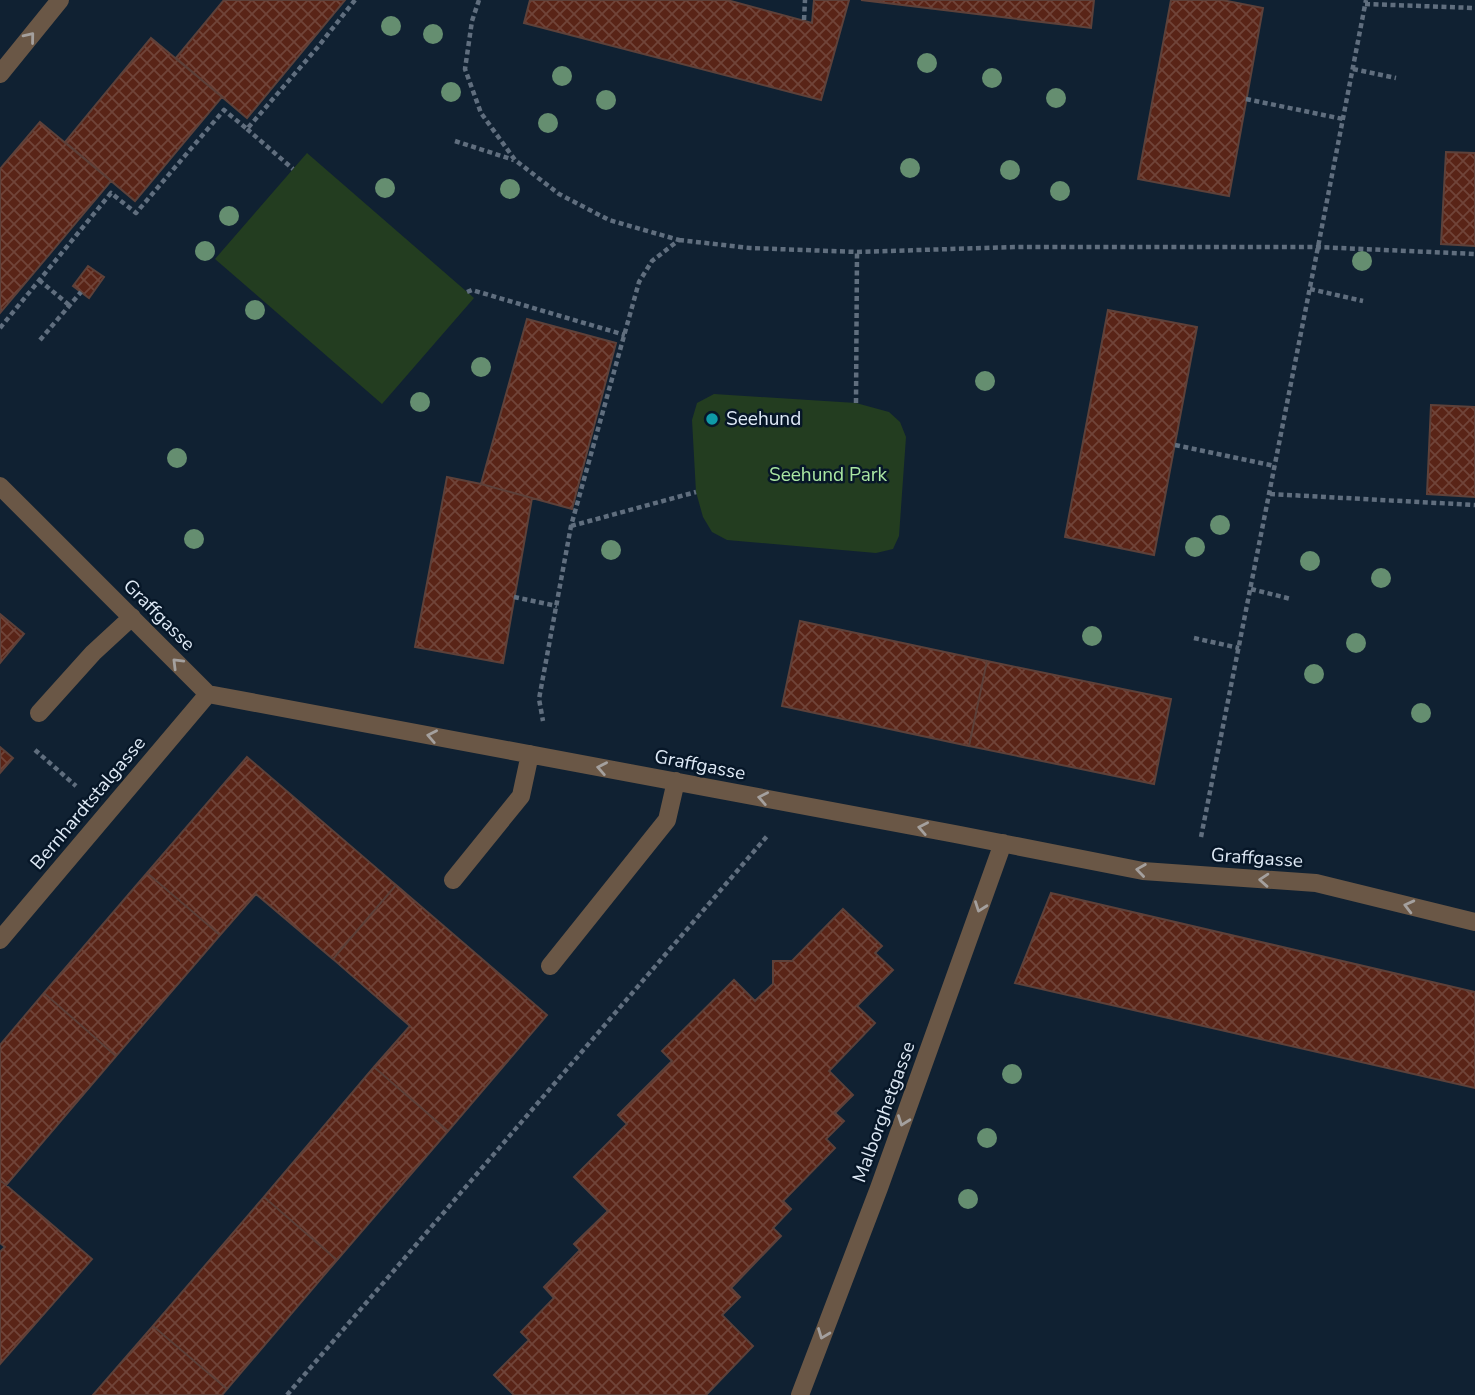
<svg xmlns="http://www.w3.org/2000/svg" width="1475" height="1395" font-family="'Nunito Sans',sans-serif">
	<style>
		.green { fill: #233d20 }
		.building { fill: url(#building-cross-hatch); stroke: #5d413a; stroke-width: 2 }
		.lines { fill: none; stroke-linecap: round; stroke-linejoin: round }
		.path { stroke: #606e7e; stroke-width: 4.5; stroke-dasharray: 5 3.5; stroke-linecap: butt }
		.minor { stroke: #6a5746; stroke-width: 18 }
		.tree { fill: #658e70 }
		.oneway { stroke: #a4a09e }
		.culture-dot { fill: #0f9aa8; stroke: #071728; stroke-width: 2.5 }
		.labels { text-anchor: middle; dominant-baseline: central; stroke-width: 5; stroke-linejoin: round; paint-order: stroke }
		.poi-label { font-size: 19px; fill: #dfeaf6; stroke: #071728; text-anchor: start }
		.park-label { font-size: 19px; fill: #aae7a3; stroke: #071728 }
		.street-label { font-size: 19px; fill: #dfeaf6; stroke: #071728 }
	</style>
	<defs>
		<pattern id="building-cross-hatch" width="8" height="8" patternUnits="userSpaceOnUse" patternTransform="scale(1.75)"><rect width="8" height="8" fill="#592417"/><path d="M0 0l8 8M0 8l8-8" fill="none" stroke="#704439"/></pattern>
	</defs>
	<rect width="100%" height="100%" fill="#102132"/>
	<!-- green -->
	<path class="green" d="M307,153L474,298L382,404L215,259Z
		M714,394L856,403L889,412L900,422L906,437L899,536L893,549L876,553L727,540L712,532L703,517L696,492L692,420L697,403Z"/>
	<!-- building -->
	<path class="building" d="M224,0H345L247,118L176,58Z
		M530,0H727L812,23L814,0H849L821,100L524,23Z
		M861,0H1094L1091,28Z
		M1171,0H1222L1263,8L1229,196L1138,179Z
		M151,38L222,97L135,201L65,142Z
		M40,122L111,181L0,313V169Z
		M1446,152L1475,153V246L1441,244Z
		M88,266L104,277L89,298L73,286Z
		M1108,310L1197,327L1154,555L1065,537Z
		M527,319L616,343L572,509L481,484Z
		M1431,405L1475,407V497L1427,494Z
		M447,477L481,484L532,498L503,663L415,647Z
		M0,614L24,634L0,663Z
		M800,621L987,661L969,746L782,706Z
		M987,661L1171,699L1154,784L969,746Z
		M0,747L13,758L0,773Z
		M247,757L396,885L333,959L256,894L220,935L147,873Z
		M147,873L220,935L116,1056L44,993Z
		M396,885L547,1015L448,1131L374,1067L410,1026L333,959Z
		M1051,893L1475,992V1088L1015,983Z
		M843,909L882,946L875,953L893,970L857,1006L875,1023L829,1071L853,1095L835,1113L844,1121L826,1139L835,1148L783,1201L791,1209L773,1228L781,1236L731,1288L740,1297L722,1315L753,1346L706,1395H514L494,1375L529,1340L521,1332L554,1298L544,1287L580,1250L574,1244L608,1211L574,1177L627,1124L618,1115L672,1061L662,1051L734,980L755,1001L773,984V961H792Z
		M44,993L116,1056L6,1185L0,1180V1045Z
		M374,1067L448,1131L337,1260L264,1197Z
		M0,1180L92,1259L0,1364V1252L5,1247L0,1243Z
		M264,1197L337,1260L227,1389L153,1326Z
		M153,1326L227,1389L222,1395H93Z"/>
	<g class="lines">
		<!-- path -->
		<path class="path" d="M479,0L472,21L465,69L481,113L515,160L559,194L609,220L679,240L652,261L639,282L571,526L539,699L543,721
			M1365,4L1475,8
			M804,20L805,0
			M1353,69L1396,78
			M1246,99L1343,119
			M247,129L293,169
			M455,141L514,160
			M679,240L750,248L857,252L1014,247H1318L1475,254
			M39,280L69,305
			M1310,289L1363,301
			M467,292L472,290L625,335
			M0,328L111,193L136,213L224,110L247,129L317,48L355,0
			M40,340L81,292
			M856,403L857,252
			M1175,445L1275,466
			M1270,494L1475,505
			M571,526L696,492
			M1251,589L1291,599
			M514,597L557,606
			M1194,638L1239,648
			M35,750L76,786
			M1201,837L1318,247L1366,0
			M287,1395L768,835"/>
		<!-- minor -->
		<path class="minor" d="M0,74L60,0
			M0,486L208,694L955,834L1143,871L1316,883L1475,922
			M39,713L93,653L132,617
			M453,880L521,796L530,754
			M0,940L208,694
			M550,966L667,820L676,781
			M800,1395L879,1188L1003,843"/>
	</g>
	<!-- trees -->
	<g class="tree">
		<circle cx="391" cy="26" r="10"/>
		<circle cx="433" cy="34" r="10"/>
		<circle cx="927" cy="63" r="10"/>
		<circle cx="562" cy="76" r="10"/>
		<circle cx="992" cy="78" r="10"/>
		<circle cx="451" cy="92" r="10"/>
		<circle cx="1056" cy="98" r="10"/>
		<circle cx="606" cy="100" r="10"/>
		<circle cx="548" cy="123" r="10"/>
		<circle cx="910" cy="168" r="10"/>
		<circle cx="1010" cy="170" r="10"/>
		<circle cx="385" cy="188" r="10"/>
		<circle cx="510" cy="189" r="10"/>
		<circle cx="1060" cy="191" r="10"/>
		<circle cx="229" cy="216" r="10"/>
		<circle cx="205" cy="251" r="10"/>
		<circle cx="1362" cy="261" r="10"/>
		<circle cx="255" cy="310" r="10"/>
		<circle cx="481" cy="367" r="10"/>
		<circle cx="985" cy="381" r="10"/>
		<circle cx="420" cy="402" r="10"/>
		<circle cx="177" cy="458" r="10"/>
		<circle cx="1220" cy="525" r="10"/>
		<circle cx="194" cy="539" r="10"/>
		<circle cx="1195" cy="547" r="10"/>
		<circle cx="611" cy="550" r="10"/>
		<circle cx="1310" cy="561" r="10"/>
		<circle cx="1381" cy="578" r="10"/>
		<circle cx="1092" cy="636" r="10"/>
		<circle cx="1356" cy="643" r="10"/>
		<circle cx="1314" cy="674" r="10"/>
		<circle cx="1421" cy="713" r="10"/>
		<circle cx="1012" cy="1074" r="10"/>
		<circle cx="987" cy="1138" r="10"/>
		<circle cx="968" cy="1199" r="10"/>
	</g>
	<!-- one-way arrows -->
	<defs><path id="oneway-chevron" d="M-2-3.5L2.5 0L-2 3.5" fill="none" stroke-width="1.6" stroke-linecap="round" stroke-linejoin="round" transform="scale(1.75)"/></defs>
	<g class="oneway">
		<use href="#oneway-chevron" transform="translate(30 37) rotate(-51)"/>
		<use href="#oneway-chevron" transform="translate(177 663) rotate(-135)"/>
		<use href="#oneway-chevron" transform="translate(432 736) rotate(-169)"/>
		<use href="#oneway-chevron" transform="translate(602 768) rotate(-169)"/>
		<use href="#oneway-chevron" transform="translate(763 798) rotate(-169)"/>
		<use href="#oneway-chevron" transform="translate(923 828) rotate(-169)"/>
		<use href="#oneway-chevron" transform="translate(1141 870) rotate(-172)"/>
		<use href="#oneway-chevron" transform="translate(1264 880) rotate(-176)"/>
		<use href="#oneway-chevron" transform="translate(1409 906) rotate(-166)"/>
		<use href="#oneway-chevron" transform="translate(980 907) rotate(110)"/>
		<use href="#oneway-chevron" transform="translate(903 1121) rotate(110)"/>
		<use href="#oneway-chevron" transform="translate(823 1334) rotate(111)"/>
	</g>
	<!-- markers -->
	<circle class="culture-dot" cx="712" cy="419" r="7"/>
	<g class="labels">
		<!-- poi labels -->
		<g class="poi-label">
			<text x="726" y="419">Seehund</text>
		</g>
		<!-- park labels -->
		<g class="park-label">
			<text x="828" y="475">Seehund Park</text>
		</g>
		<!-- street labels -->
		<g class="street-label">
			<text transform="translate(159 615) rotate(45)">Graffgasse</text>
			<text transform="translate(700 765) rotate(11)">Graffgasse</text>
			<text transform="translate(88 803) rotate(-50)">Bernhardtstalgasse</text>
			<text transform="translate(1257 858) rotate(4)">Graffgasse</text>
			<text transform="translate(884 1112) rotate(-70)">Malborghetgasse</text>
		</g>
	</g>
</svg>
